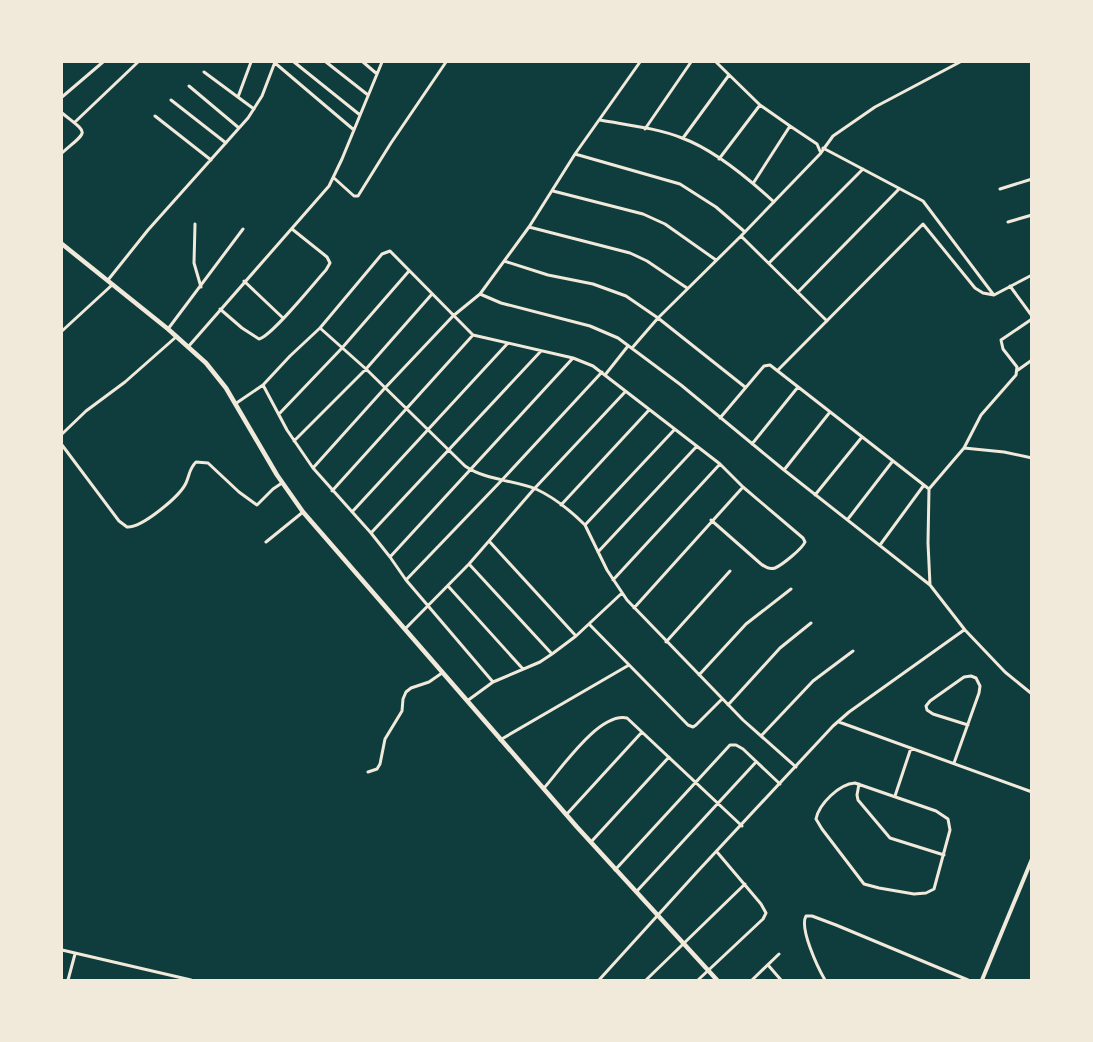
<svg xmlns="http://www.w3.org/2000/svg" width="1093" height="1042" font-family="'Sofia Sans Condensed',sans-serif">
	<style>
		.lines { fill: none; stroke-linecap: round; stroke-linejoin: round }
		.minor { stroke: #f1e9da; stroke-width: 3 }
		.tertiary { stroke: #f1e9da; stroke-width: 4 }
		.secondary { stroke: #f1e9da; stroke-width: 4.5 }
	</style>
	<rect width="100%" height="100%" fill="#0f3d3e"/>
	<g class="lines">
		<!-- minor -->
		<path class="minor" d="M294,62L360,115
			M326,62L368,95
			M363,62L377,74
			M716,62L760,105L790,126L754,182
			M275,63L354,130
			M204,72L254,109
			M189,86L239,128
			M62,97L103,62
			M238,97L251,62
			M171,100L226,143
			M62,113C89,135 89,129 62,153
			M155,116L211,160
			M600,120C627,125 657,128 682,138C715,150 749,179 774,202
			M75,122L138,62
			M790,126L817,144L820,151
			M645,129L691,62
			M683,138L729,75
			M823,148L923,201L993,294
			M575,154L680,184L716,207L745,232
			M719,159L760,105
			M334,178L354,196H358L391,143L446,62
			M1000,189L1032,179
			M553,191L643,214L665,224L716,260
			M1008,222L1032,215
			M195,224L194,263L201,287
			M529,227L630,253L647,261L687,288
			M741,236L827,321
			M504,261L548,275L593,284L626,296L658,318L745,387
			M769,263L863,169
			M108,280L148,230L248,118L262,96L275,62
			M244,281L283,318
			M1010,286L1032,316
			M798,292L899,189
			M480,294L501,303L590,326L618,338L681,385L784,470L930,585L965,630L1005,672L1032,694
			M220,309L242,328L259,339C272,336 314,283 326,270L330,263L327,257L292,229
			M320,328L366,369L465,466C485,480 513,480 536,489C553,497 571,511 585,525L607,570L627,600L743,720L796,767
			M168,329L243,229
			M62,331L112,285
			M188,347L329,186L342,159L382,62
			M632,348L658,318L741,236L820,154L833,136L875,107L960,62
			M778,370L923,224L975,288L983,293L994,295L1032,275
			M1018,370L1032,360
			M605,375L628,346
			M263,385L287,430L313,468L371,533L390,557L406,580L493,682
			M235,404L263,385L290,356L320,328L382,254L390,251L473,335L573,358L593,366L720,464L743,487L634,608
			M279,414L342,348L409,271
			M720,418L764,366L770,365L929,489L928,543L930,585
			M62,434L86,411L125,382L176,337
			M294,441L366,369L432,294
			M752,444L798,387
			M62,445L119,521L127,527C142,528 180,496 186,483C190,474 189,469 196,462L208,463L239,492L257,505L273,489L282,483
			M964,448L1004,452L1032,458
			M313,468L384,389L453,316L480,294L529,227L575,154L640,62
			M784,470L830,412
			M929,489L964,448L981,415L1016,375L1017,367L1003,349L1001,340L1032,319
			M332,491L473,335
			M815,495L862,437
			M561,505L649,410
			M352,512L507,344
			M848,519L892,462
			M711,520L761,564C765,567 770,570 775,568C782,565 802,549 805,542L803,538L743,487
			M585,525L675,429
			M371,533L541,351
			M489,541L576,636
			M266,542L303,512
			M880,545L924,485
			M598,552L697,446
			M390,557L573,358
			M469,564L552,654
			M406,580L502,480L602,372
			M613,580L720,464
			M448,586L523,669
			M589,624L688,725L693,727L696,725L722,699
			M406,628L469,564L534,489L625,392
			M666,642L730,571
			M699,675L746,624L791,589
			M467,701L493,682L540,662L552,654L576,636L622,593
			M728,705L780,648L811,623
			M839,722L1032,792
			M761,736L813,681L853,651
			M500,740L629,665
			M954,763L979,693L980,686L976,678L971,676L964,677L930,701L926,706L927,710L933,714L968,725
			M368,772L377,769L380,764L385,739L402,711L403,699L406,692L411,688L429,682L442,673
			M855,783L936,811L948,819L950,830L934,889L926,893L914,894L879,888L864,884L822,829L816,819C819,804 839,784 855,783Z
			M859,784L857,795L858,800L890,838L944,855
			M544,788C561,769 599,712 627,718L742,826
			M895,796L911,748
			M566,815L642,732
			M591,842L669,757
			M615,870L730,745H736L743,749L780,784
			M637,891L756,762
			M62,950L191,980
			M768,965L781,980
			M68,980L75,954
			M599,980L697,872L833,726L849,712L964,630
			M646,980L745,884
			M698,980L763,919L766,913L761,904L717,852
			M752,980L779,954
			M825,980C818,968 799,928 806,916H812L836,925L968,980"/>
		<!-- tertiary -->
		<path class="tertiary" d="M982,980L1032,859"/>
		<!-- secondary -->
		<path class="secondary" d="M62,244L168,329L206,363L226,388L277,475L303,512L577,827L717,980"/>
	</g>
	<!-- border -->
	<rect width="1093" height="1042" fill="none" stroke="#f1e9da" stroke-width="126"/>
</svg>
